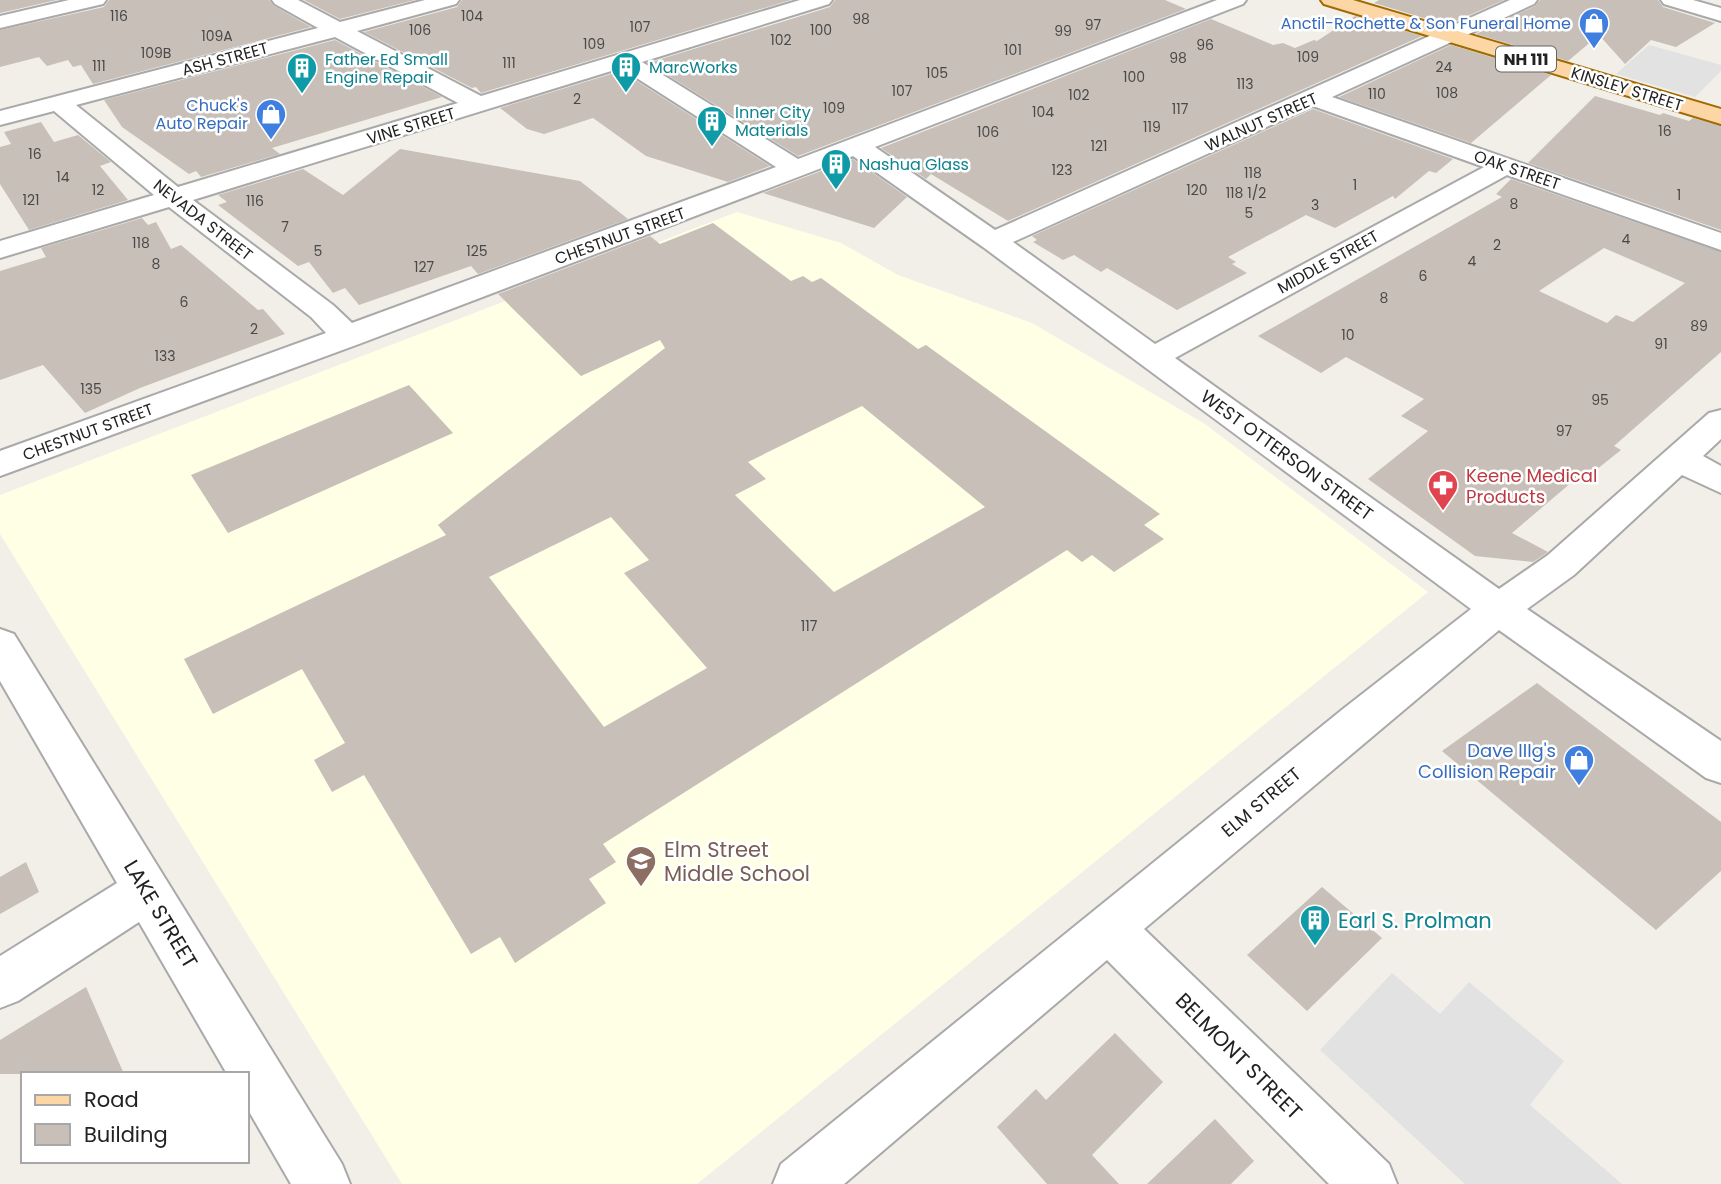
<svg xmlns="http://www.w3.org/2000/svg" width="1721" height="1184" font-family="Poppins,sans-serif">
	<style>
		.education { fill: #ffffe5 }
		.parking { fill: #e2e2e2 }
		.building { fill: #c7bfb8; fill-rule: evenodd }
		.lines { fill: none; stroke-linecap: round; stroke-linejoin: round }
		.minor-casing { stroke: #a9a9a9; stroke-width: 4 }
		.major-casing { stroke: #a06b00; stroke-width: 4 }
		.minor { fill: #fff; fill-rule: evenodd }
		.major { fill: #fcd6a4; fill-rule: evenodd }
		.labels { text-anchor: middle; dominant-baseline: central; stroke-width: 5; stroke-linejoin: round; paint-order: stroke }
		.number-label { font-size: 14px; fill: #4b4948 }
		.far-shop-label { font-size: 16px; fill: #366cbe; stroke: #fff; text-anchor: end }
		.far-street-label { font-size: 16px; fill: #222; stroke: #fff }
		.far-culture-label { font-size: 16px; fill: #0d838f; stroke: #fff; text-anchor: start }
		.shield { fill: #fff; stroke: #646464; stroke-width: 2 }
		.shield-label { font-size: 16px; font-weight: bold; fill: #222 }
		.street-label { font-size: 18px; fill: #222; stroke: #fff }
		.health-label { font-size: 18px; fill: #be3a42; stroke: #fff; text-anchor: start }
		.shop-label { font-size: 18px; fill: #366cbe; stroke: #fff; text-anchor: end }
		.near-education-label { font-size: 21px; fill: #785e54; stroke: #fff; text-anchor: start }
		.near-street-label { font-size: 21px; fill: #222; stroke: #fff }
		.near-culture-label { font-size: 21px; fill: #0d838f; stroke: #fff; text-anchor: start }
	</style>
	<rect width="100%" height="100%" fill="#f2efe9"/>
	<!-- education -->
	<path class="education" d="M737,212L841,243L898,275L1032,323L1205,424L1428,592L697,1184H402L0,534V495Z"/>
	<!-- parking -->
	<path class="parking" d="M1649,45L1721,65V71L1695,97L1616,74Z
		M1392,973L1440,1014L1469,982L1564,1061L1530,1105L1622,1184H1465L1320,1050Z"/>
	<!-- building -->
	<path class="building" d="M0,0H57L0,13Z
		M109,0H269L274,6L311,27L93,84L81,65L73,67L68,60L47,66L39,57L0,67V30L104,7Z
		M304,0H415L340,19Z
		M462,0H791L481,93L476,87L472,88L364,32L457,7Z
		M835,0H1165L1186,9L798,156L648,63L830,7Z
		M1379,0H1504L1447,25L1374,3Z
		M1540,0H1658L1663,7L1715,23L1676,47L1651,40L1625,64L1599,35L1568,61L1476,34L1535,6Z
		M1355,16L1422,36L1008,221L931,174L926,179L881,148L1211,19L1273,45L1283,43L1295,48L1314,40L1317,41Z
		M335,40L442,97L272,148L280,154L201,177L196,171L189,174L122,127L104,100Z
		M1451,45L1551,75L1471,143L1339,97Z
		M621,71L770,166L728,182L646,156L593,118L544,134L527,129L500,108Z
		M1595,96L1660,115L1663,113L1689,121L1693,118L1721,126V230L1528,163Z
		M1313,109L1453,159L1436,173L1429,171L1395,199L1393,196L1335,228L1306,215L1228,257L1236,262L1232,264L1247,273L1177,310L1107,268L1101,272L1074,255L1063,260L1033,242L1037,240L1032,236Z
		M41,122L54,142L78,135L111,162L100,166L128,200L29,230L0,184V147L11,144L4,132Z
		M400,149L580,181L628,219L478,274L471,266L359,305L345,288L333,293L309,262L298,266L218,205L227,202L218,195L303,169L343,195Z
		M853,159L907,197L874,228L763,193Z
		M1511,179L1721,252V352L1614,446L1621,450L1591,474L1585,471L1512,533L1548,552L1533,562L1475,556L1368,479L1428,431L1401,416L1424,399L1346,357L1321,373L1258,336L1502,197L1496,194ZM1604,248L1685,283L1633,322L1616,315L1607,323L1539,291Z
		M142,218L148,225L156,222L171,249L181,245L258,310L263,309L285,334L140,388L85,413L43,365L0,380V271L46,257L41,248Z
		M713,223L791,281L803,276L812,282L821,278L918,349L926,345L1160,514L1144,525L1164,539L1114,572L1092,555L1082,562L1067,550L603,844L616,862L589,879L606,903L515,963L500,937L471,954L364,775L332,792L314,760L345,743L302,669L213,714L184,659L446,535L438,525L665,348L660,340L581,376L498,294L650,236L660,244ZM862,406L985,507L834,592L735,495L766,479L748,462ZM611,517L649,560L624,573L707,668L604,727L489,577Z
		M409,385L453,433L228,533L191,475Z
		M1537,683L1721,822V871L1656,930L1442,751Z
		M26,862L39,892L0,914V877Z
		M1322,887L1382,938L1307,1011L1247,955Z
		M86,987L124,1074H0V1040Z
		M1115,1033L1163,1082L1092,1155L1119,1184H1047L997,1127L1036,1089L1046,1100Z
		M1215,1119L1254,1161L1231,1184H1147Z"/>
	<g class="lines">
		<!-- minor casing -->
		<g class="minor-casing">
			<path id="minor" d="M69,0H106L103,4L0,28V16Z
				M272,0H298L340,22L425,0H459L456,4L357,31L481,96L800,0H832L829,4L642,62L798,159L1217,0H1246L1243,4L875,147L995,230L1510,0H1537L1534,4L1332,97L1721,233V250L1507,175L1175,358L1499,589L1548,555L1709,413L1721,410V439L1703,456L1721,466V493L1682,475L1574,575L1527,609L1721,741V783L1706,778L1499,630L1144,929L1389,1164L1397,1184H1329L1107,960L844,1184H773L781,1164L1343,709L1471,609L983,247L853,156L359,344L0,476V451L326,333L311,317L169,207L0,258V241L154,195L54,111L0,125V111L318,28L275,4ZM335,37L458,103L178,187L76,105ZM621,68L776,167L352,323L333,305L193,200ZM1313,106L1484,167L1155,344L1013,242Z
				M1661,0H1693L1721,8V21L1664,4Z
				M0,629L14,634L342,1164L350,1184H291L247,1108V1074H227L139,922L18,1001L0,1008V956L117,883L0,681Z"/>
		</g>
		<!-- major casing -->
		<g class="major-casing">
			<path id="major" d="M1321,0H1353L1721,109V124L1324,4Z"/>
		</g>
		<!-- minor -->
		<use href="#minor" class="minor"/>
		<!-- major -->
		<use href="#major" class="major"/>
	</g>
	<!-- icons -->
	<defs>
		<g id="shop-pin" transform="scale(1.575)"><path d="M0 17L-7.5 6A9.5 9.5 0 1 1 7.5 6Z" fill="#3f7fe0" stroke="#fff"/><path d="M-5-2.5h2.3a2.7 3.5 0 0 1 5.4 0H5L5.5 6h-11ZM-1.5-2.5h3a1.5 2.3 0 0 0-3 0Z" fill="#fff"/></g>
		<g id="building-pin" transform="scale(1.575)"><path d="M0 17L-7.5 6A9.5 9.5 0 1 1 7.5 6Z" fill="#0f9aa8" stroke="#fff"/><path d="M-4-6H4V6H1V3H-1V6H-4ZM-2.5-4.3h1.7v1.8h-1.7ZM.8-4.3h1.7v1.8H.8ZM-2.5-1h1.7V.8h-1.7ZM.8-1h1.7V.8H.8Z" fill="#fff"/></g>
		<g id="pharmacy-pin" transform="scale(1.575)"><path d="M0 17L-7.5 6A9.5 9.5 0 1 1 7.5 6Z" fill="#e0444e" stroke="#fff"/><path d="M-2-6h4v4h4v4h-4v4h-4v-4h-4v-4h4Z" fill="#fff"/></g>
		<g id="school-pin" transform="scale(1.575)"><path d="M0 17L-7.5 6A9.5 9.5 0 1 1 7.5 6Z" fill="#8d6e63" stroke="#fff"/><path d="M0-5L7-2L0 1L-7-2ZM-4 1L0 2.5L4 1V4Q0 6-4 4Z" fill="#fff"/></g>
	</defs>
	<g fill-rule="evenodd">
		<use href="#shop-pin" x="1594" y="23"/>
		<use href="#building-pin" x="626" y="67"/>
		<use href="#building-pin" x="302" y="68"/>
		<use href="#shop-pin" x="271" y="114"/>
		<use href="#building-pin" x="712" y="121"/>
		<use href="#building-pin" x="836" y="164"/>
		<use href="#pharmacy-pin" x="1443" y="485"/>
		<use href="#shop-pin" x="1579" y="760"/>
		<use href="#school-pin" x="641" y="861"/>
		<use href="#building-pin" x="1315" y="920"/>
	</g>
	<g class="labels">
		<!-- number labels -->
		<g class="number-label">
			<text x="119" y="16">116</text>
			<text x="472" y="16">104</text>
			<text x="861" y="19">98</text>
			<text x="1093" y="25">97</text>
			<text x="640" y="27">107</text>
			<text x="420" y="30">106</text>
			<text x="821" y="30">100</text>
			<text x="1063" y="31">99</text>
			<text x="217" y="36">109A</text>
			<text x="781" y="40">102</text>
			<text x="594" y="44">109</text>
			<text x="1205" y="45">96</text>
			<text x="1013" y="50">101</text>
			<text x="156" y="53">109B</text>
			<text x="1308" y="57">109</text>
			<text x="1178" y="58">98</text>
			<text x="509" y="63">111</text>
			<text x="99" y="66">111</text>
			<text x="1444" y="67">24</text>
			<text x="937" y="73">105</text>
			<text x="1134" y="77">100</text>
			<text x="1245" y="84">113</text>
			<text x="902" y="91">107</text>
			<text x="1447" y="93">108</text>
			<text x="1377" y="94">110</text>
			<text x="1079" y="95">102</text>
			<text x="577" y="99">2</text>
			<text x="834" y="108">109</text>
			<text x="1180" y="109">117</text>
			<text x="1043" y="112">104</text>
			<text x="1152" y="127">119</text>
			<text x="1665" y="131">16</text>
			<text x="988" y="132">106</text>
			<text x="1099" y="146">121</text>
			<text x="35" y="154">16</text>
			<text x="1062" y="170">123</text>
			<text x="1253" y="173">118</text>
			<text x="63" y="177">14</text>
			<text x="1355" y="185">1</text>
			<text x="98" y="190">12</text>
			<text x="1197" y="190">120</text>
			<text x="1246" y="193">118 1/2</text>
			<text x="1679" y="195">1</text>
			<text x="31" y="200">121</text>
			<text x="255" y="201">116</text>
			<text x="1514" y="204">8</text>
			<text x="1315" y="205">3</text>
			<text x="1249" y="213">5</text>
			<text x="285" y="227">7</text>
			<text x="1626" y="239">4</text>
			<text x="141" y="243">118</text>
			<text x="1497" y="245">2</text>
			<text x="318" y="251">5</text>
			<text x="477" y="251">125</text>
			<text x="1472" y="261">4</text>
			<text x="156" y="264">8</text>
			<text x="424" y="267">127</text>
			<text x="1423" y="276">6</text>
			<text x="1384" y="298">8</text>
			<text x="184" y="302">6</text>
			<text x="1699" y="326">89</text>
			<text x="254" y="329">2</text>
			<text x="1348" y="335">10</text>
			<text x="1661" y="344">91</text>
			<text x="165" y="356">133</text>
			<text x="91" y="389">135</text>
			<text x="1600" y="400">95</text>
			<text x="1564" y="431">97</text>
			<text x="809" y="626">117</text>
		</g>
		<!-- far-shop labels -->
		<g class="far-shop-label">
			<text x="1571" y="23">Anctil-Rochette &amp; Son Funeral Home</text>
			<text x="248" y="105">Chuck's<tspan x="248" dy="18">Auto Repair</tspan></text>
		</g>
		<!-- far-street labels -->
		<g class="far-street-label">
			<text transform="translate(225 59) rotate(-15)">ASH STREET</text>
			<text transform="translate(1627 89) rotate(17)">KINSLEY STREET</text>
			<text transform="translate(1261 122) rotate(-24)">WALNUT STREET</text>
			<text transform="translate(411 126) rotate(-17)">VINE STREET</text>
			<text transform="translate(1517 170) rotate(19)">OAK STREET</text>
			<text transform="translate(203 220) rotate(38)">NEVADA STREET</text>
			<text transform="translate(620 236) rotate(-20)">CHESTNUT STREET</text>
			<text transform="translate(1328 262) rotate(-29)">MIDDLE STREET</text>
			<text transform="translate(88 432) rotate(-20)">CHESTNUT STREET</text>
		</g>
		<!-- far-culture labels -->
		<g class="far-culture-label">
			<text x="325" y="59">Father Ed Small<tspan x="325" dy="18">Engine Repair</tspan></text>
			<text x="649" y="67">MarcWorks</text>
			<text x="735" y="112">Inner City<tspan x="735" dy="18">Materials</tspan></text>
			<text x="859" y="164">Nashua Glass</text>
		</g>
		<!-- shield labels -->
		<rect class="shield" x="1496" y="46.5" width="60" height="25" rx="5"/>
		<g class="shield-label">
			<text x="1526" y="59">NH 111</text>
		</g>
		<!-- street labels -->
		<g class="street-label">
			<text transform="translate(1287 455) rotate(36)">WEST OTTERSON STREET</text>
			<text transform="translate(1261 802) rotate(-40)">ELM STREET</text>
		</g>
		<!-- health labels -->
		<g class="health-label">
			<text x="1466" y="475">Keene Medical<tspan x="1466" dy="21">Products</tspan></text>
		</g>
		<!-- shop labels -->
		<g class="shop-label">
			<text x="1556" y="750">Dave Illg's<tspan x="1556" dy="21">Collision Repair</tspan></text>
		</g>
		<!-- near-education labels -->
		<g class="near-education-label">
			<text x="664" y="849">Elm Street<tspan x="664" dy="24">Middle School</tspan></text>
		</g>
		<!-- near-street labels -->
		<g class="near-street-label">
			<text transform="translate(161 914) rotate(59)">LAKE STREET</text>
			<text transform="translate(1239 1056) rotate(45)">BELMONT STREET</text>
		</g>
		<!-- near-culture labels -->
		<g class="near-culture-label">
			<text x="1338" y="920">Earl S. Prolman</text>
		</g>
	</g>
	<!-- legend -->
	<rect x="21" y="1072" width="228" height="91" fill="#ffffff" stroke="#a7a7a7" stroke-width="2"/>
	<rect x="35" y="1095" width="35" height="10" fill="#fcd6a4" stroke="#a7a7a7" stroke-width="2"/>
	<text x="84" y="1107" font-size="21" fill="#222222">Road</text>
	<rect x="35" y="1124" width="35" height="21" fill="#c7bfb8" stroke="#a7a7a7" stroke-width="2"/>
	<text x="84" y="1142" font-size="21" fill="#222222">Building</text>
</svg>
